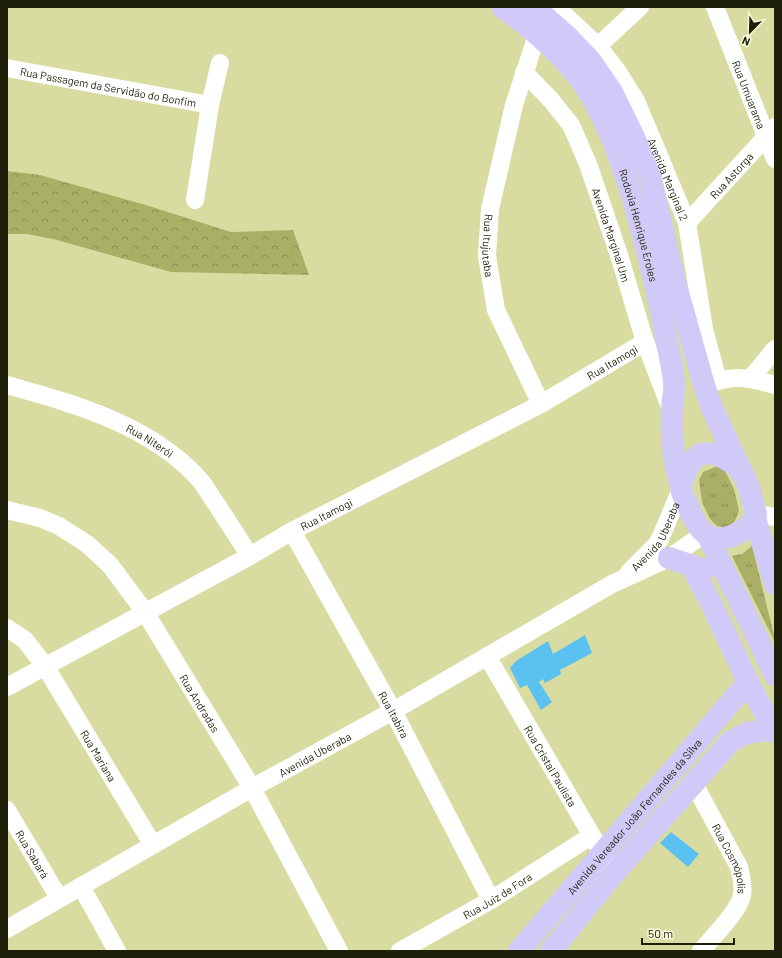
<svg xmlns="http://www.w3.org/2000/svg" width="782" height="958" font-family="Barlow,sans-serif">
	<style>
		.grass { fill: url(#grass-tufts) }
		.forest { fill: url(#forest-crowns) }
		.building { fill: #5bc1f1 }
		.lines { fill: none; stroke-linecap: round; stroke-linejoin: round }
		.minor { stroke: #fff; stroke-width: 18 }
		.major { stroke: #d1c9f7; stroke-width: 22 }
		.labels { text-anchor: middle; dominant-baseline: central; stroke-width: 4; stroke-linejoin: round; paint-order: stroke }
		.street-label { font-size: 11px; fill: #1e1f08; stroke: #f8fbdd }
	</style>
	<defs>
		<pattern id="grass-tufts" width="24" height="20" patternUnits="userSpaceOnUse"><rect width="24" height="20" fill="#aaaf66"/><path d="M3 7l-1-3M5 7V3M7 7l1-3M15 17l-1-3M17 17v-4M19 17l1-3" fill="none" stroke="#8a8e52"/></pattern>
		<pattern id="forest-crowns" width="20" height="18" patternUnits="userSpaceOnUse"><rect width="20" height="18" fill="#aaaf66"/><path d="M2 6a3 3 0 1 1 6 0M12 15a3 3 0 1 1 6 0" fill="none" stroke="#8a8e52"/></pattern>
	</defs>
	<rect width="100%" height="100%" fill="#d8dca1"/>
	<!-- grass -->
	<path class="grass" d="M717,466L725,471L734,489L739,510L735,521L727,528L717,526L710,519L702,502L699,480L703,472Z
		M752,546L775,639V642L732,556L742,554Z"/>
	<!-- forest -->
	<path class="forest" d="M7,171L40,175L149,206L231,232L293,230L309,275L171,272L53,239L27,234H7Z"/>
	<!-- building -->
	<path class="building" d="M585,635L592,653L560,670L561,674L545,683L543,679L539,682L552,702L541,710L527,685L520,688L510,668L516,661L548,641L553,654Z
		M671,832L699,854L688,867L660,843Z"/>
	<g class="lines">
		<!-- minor -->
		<g class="minor">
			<path id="s1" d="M556,7L598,46L618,72L636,101L655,146L687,223L704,329L718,381"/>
			<path id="s2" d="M715,7L775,159"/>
			<path id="s3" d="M537,35L514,105L490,209L487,256L496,310L541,404"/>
			<path d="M598,46L640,7"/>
			<path id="s4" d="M7,68L210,105"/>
			<path id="s5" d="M524,72L551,100L571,125L588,164L619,255L645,342L672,412"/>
			<path d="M195,200L210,105L220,63"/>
			<path id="s6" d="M687,223L775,127"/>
			<path d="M751,378L775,349"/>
			<path d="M706,384C736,375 745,377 775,385"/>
			<path id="s7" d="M7,385C75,404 151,425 200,480C206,487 211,497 217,505C228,522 239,539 250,556"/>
			<path id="s8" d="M7,510L40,518L59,526L87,544L110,565L145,612L252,788L339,951"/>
			<path d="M756,514L775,517"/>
			<path id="s9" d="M292,531L393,711L491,900"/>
			<path id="s10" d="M629,572L656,545L660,539L681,489"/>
			<path id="s11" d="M7,628L25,640L45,666L153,845"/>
			<path id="s12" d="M487,656L602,853L606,865"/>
			<path id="s13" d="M7,687L250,556L292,531L541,404L645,342"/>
			<path id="s14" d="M693,782L739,867C741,876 744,886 742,895C738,913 713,936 701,951"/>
			<path id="s15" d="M7,810L59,898"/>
			<path d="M81,886L117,951"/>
			<path id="s16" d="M7,929L252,788L393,711L612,584L669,558L704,534"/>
			<path id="s17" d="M400,951L491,900L591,836"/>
		</g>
		<!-- major -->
		<g class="major">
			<path id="s18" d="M502,7C530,27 558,51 579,78C605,113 619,155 632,196C644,238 655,279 663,322C666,342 672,362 674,381C675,391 672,402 672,411C671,437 673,462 681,486"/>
			<path d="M534,7L568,37L590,60L612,92L634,137L651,179L675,282L704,385L712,408L741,470"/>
			<path d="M711,453C746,464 748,482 756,514C754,523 746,529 738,533C709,549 695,527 687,503C685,499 680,491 681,486C683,475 690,460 699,455C703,453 708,454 711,453Z"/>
			<path d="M755,518L775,584"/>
			<path d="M708,536L775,675"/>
			<path d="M669,558L704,570"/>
			<path d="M691,565L712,605L748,682L775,732"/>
			<path id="s19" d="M519,951L748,682"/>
			<path d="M551,951L611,877L730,742L746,733L774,729"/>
		</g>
	</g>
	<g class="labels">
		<!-- street labels -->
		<g class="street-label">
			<text stroke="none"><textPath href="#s4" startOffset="103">Rua Passagem da Servidão do Bonfim</textPath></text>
			<text stroke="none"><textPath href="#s2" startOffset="94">Rua Umuarama</textPath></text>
			<text stroke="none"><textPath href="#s6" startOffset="65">Rua Astorga</textPath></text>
			<text stroke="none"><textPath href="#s1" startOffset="209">Avenida Marginal 2</textPath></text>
			<text stroke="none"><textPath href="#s18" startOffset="265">Rodovia Henrique Eroles</textPath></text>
			<text stroke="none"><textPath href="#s5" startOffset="188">Avenida Marginal Um</textPath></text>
			<text stroke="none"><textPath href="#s3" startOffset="217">Rua Itujutaba</textPath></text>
			<text stroke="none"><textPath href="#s13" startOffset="687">Rua Itamogi</textPath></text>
			<text stroke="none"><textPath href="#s7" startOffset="154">Rua Niterói</textPath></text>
			<text stroke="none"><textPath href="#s13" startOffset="363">Rua Itamogi</textPath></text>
			<text stroke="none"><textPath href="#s10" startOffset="45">Avenida Uberaba</textPath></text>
			<text stroke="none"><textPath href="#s8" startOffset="284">Rua Andradas</textPath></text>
			<text stroke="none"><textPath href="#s9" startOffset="210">Rua Itabira</textPath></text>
			<text stroke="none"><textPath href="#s16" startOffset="354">Avenida Uberaba</textPath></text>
			<text stroke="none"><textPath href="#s11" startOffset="159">Rua Mariana</textPath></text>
			<text stroke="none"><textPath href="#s12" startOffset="127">Rua Cristal Paulista</textPath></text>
			<text stroke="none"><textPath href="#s19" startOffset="177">Avenida Vereador João Fernandes da Silva</textPath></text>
			<text stroke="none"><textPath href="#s15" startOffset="51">Rua Sabará</textPath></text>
			<text stroke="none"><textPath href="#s14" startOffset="86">Rua Cosmópolis</textPath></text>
			<text stroke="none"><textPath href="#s17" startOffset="112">Rua Juiz de Fora</textPath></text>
		</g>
	</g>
	<!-- border -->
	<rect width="782" height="958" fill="none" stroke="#1e1f08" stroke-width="16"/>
	<!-- north arrow -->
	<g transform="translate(750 32) rotate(203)" stroke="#f8fbdd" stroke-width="3" paint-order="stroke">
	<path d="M0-3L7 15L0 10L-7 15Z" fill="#1e1f08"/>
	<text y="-6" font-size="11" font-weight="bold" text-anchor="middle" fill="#1e1f08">N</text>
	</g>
	<!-- scale -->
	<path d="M642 938v6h92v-6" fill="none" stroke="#1e1f08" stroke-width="2"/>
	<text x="648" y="938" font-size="12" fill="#1e1f08" stroke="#f8fbdd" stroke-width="3" paint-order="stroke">50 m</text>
</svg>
